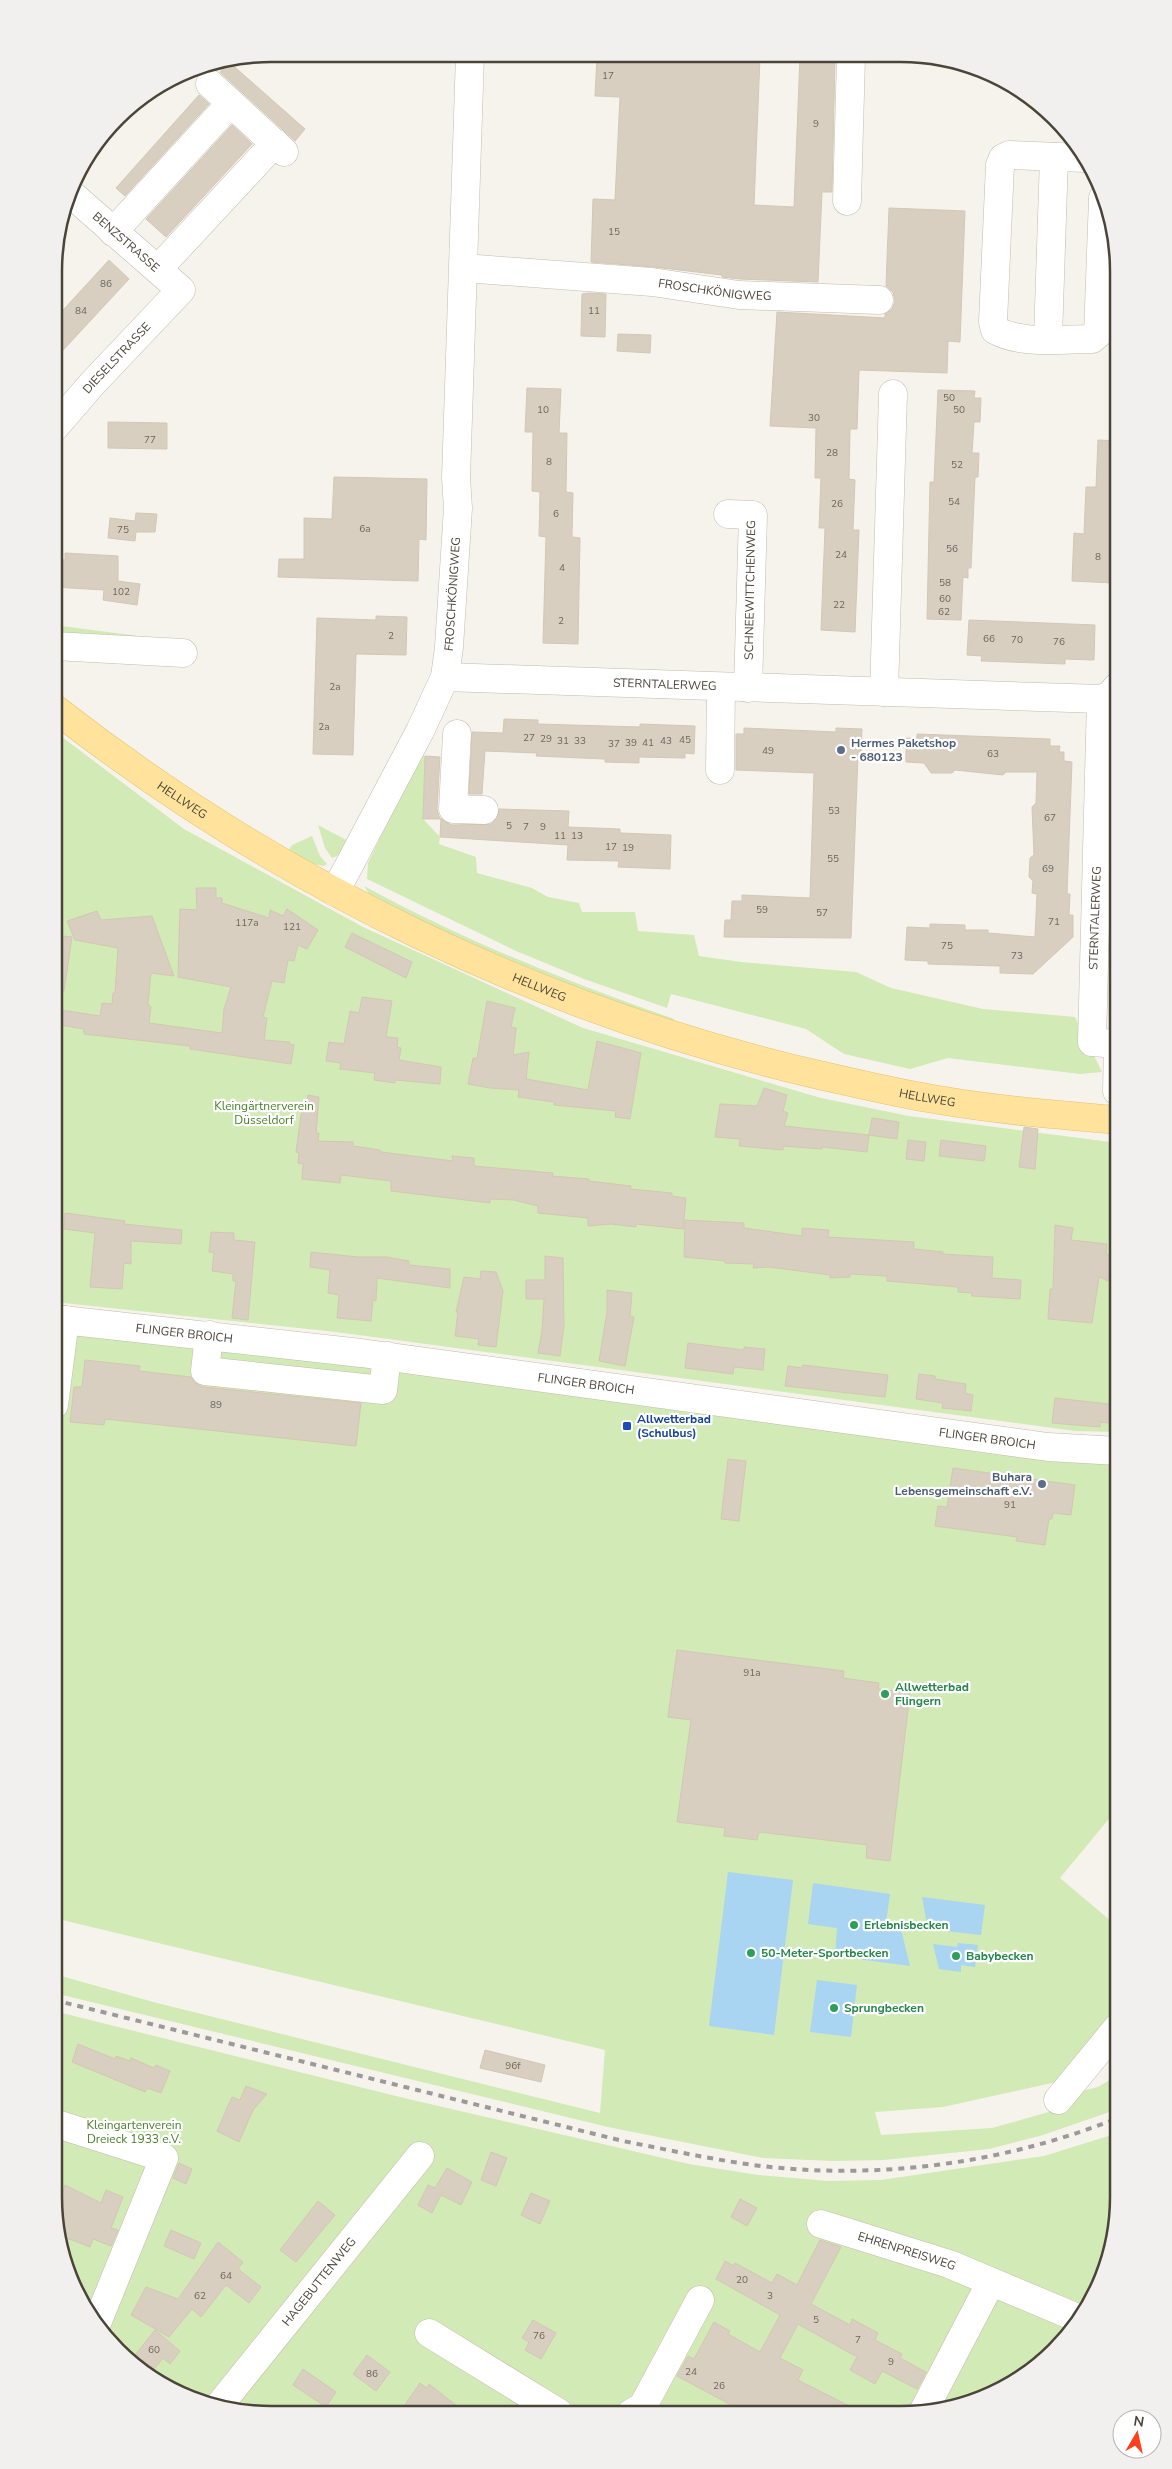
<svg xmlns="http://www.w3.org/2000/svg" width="1172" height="2469" font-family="'Nunito Sans',sans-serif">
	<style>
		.green { fill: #d2eab5 }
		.water { fill: #a9d4f2 }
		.building { fill: #d8cfc1; stroke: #d3c7b4 }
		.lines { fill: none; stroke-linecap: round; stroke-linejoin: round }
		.minor-casing { stroke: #c2bbae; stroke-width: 29 }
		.major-casing { stroke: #e6c16a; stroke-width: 29 }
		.minor { stroke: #fff; stroke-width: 28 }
		.major { stroke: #ffe39c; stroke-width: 28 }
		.rail { stroke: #9a9a9a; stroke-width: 4; stroke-dasharray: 6 6; stroke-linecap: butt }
		.service-dot { fill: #5c6f8a; stroke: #fff; stroke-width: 2 }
		.transit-dot { fill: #1a4fb4; stroke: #fff; stroke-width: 2 }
		.leisure-dot { fill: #2e9e5b; stroke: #fff; stroke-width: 2 }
		.labels { text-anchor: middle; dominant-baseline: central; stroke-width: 4.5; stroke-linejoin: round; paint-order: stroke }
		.number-label { font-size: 10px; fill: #6e675b }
		.street-label { font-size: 12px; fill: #4b4439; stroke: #fff }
		.service-label { font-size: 12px; font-weight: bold; fill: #4e5e75; stroke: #fff; text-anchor: start }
		.park-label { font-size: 12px; fill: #4a7f2a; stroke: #fff }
		.transit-label { font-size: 12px; font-weight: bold; fill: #164399; stroke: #fff; text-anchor: start }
		.leisure-label { font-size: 12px; font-weight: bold; fill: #27864d; stroke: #fff; text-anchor: start }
		.rim { fill: none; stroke: #4b4439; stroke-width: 2.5 }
	</style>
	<rect width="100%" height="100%" fill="#f6f3ec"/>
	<!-- green -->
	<path class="green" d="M54,625L177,641L54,636Z
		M54,731L184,829L363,927L583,1028L821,1098L909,1116L1118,1143V1432L1075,1431L336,1332L54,1302Z
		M419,756H425L423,819L440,837L439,844L476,857L477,873L532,888L548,897L579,903L582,912H635L638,931L694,935L699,956L741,962L856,972L891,988L983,1009L1075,1017L1102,1072L1080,1074L948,1058L910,1069L844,1054L806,1029L671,994L667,1008L584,979L516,951L367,879L368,863Z
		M318,825L348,841L339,855L332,858L325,848Z
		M312,836L320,856L327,864L324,866L313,864L288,851L292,845Z
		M364,886C463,940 568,982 674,1019L673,1023L535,974L371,897Z
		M54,1329L363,1363L712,1413L1118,1466V1808L1060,1878L1118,1927V2021L1070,2079L943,2107L875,2112L881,2135L992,2128L1059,2109L1069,2094L1098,2087L1118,2075V2109L1043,2135L989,2149L884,2160L833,2161L763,2158L608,2127L54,1993V1974L157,2003L600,2113L605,2050L54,1918Z
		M54,2011L404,2098L689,2164L758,2175L828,2181L881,2180L1044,2156L1118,2133V2212L1102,2280L1081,2317L936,2263L1073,2330L1021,2379L957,2408L900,2415L230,2411L176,2393L128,2361L83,2306L61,2254L54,2197Z"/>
	<!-- water -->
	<path class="water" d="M728,1872L793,1880L774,2035L709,2026Z
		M813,1883L890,1894L886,1923L900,1925L910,1966L835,1956L837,1928L808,1924Z
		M922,1897L985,1905L981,1935L928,1929Z
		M958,1943L978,1945L975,1967L961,1965V1972L939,1969L933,1944L957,1947Z
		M817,1980L857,1985L851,2037L810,2032Z"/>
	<!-- building -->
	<path class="building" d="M597,56L760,57L754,205L794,207L800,57H835L832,192H822L818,282L740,279L722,277V275L654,267L591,262L593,199L615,200L620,97L595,96Z
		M229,62L305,129L295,141L220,72Z
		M199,95L209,104L125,196L116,188Z
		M232,125L252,144L166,237L146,219Z
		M889,208L965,211L960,342L948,341L947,373L859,370L857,429H850L849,479L855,480L853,530H859L855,632L821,630L825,528H819L821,478H815L816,428L770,426L777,312L885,318V314L892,309L895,301L893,292L886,286Z
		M109,260L129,279L54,360V320Z
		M590,293L606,294L605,337L581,336L582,294Z
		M618,334L651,335L650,353L617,351Z
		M527,388L561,389L559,433H567L566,492L573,493L572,537L580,538L578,644L543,643L546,537L539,536L540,492L532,491L533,432H525Z
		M938,390L975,391L974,398H981L980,422H974L972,453H979L978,477H975L971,568H968V578L963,577L961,620L927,619L930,482H934Z
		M108,422L167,423V449L108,448Z
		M1098,440L1118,441V541L1117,573H1114L1113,583L1072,581L1074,533L1084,534L1086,487H1096Z
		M334,477L427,479L426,540L419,539L418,581L278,577L279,559H304V518L332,519Z
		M136,513L157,514L155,532H136L135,541L108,538L110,518L135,521Z
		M65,553L118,556V581L140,584L137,605L103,600L104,590L54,587V559L65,560Z
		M376,616L407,617L406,655L356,654L353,755L313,754L317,618L376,620Z
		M969,620L1095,625L1094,660L1065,659V664L981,661L982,656L967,655Z
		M504,719L538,720V724L640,727V724L695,726L694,754L685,753V758L639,757V763L605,762V759L536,756L537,753L485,751L482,794H469L472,732L503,733Z
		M744,728L836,732V728L862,729L861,754L858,755L851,938L724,937L725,920H731L732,901H742V895L810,898L814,773L736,770V734H744Z
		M917,734L1050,739V746H1060L1059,752H1064V761L1072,762L1067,894H1070L1069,915H1073V937L1033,974L1000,973V966L928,964V961L905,960L907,927L930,928V924L965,925V930H988V933L1035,937L1037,894L1032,893L1033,881L1029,877L1030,858L1034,855L1032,807L1036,803L1037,772H1006L1003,775L955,770L952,773H931L924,763L906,762V738H917Z
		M425,756L440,757L437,809L439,817L445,822L452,825L491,824L497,818L499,809L569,811L568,827L620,829V833L671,835L670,869L618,867L619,861L567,860L568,845L440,837L441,819H423Z
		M196,888H216V898H222V903L269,918L270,910L283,916L287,909L318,930L307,949L298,945L294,961L288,960L284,983L272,981L263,1017L267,1018L264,1040L290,1042L289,1044L294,1045L291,1064L190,1049V1046L84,1034V1029L54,1024V1009L100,1016L102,1003L112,1004L113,993H115L118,948L75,940L67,921L97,911L101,920L152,916L174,976L151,973L148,1004L151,1007L149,1023L222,1033L224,1009L231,987L178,977L180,909L197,910Z
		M352,933L412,962L406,978L345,947Z
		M54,935L72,937L64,991H54Z
		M362,997L392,1001L386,1037L398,1038L397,1047L401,1048L399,1060L441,1067L440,1084L395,1080V1083L374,1080L375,1073L340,1069L341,1063L326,1061L329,1042L344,1044L350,1011L359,1013Z
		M487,1001L515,1008L511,1027L516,1028L513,1055L529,1052L526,1079L588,1090L597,1041L641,1053L630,1119L615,1117L616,1111L554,1105V1102L518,1097L519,1090L490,1088L468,1084L473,1058H477Z
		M764,1088L787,1095L783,1111L788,1113L784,1126L869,1135L867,1152L822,1147V1149L783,1146V1150L739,1146L740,1139L715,1137L720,1104L757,1106Z
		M308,1095L319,1097L316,1133H319L318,1141L353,1142V1146L380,1150L381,1152L453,1161L452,1156L474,1158V1166L553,1173L552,1176L589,1179V1181L631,1186L630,1189L672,1193V1196L686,1198L683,1229L636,1224V1227L611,1224L588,1226V1218L538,1213V1206L514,1200L490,1199V1203L391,1191V1181L341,1175L340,1183L302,1179L303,1164L298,1163L299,1153L296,1152L302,1108H305Z
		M872,1118L899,1122L897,1139L869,1135Z
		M1024,1127L1038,1129L1035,1169L1019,1167Z
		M908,1140L926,1142L924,1161L906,1159Z
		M941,1140L986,1146L984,1161L939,1156Z
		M65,1213L125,1221L124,1224L182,1230L181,1244L131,1241V1264L124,1263L122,1289L90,1287L95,1233L64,1229Z
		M685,1220L744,1223V1228L802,1236V1228L829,1230L828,1237L914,1242V1249L943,1252V1254L993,1257L992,1278L1021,1280L1020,1299L972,1296V1293L958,1292V1287L887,1281V1276L850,1274V1277L830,1278V1275L769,1267L753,1268L754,1264L725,1263V1261L684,1257Z
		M1055,1225L1073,1228L1071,1240L1107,1244L1106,1254L1118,1258V1285L1099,1277L1092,1323L1048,1319L1050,1289H1053Z
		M211,1232L234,1233V1240L255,1242L248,1320L232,1318L236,1281H233V1274L212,1271L214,1253L209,1252Z
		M311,1252L358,1257H386L409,1261V1265L450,1269V1288L377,1278L376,1301L373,1300L371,1321L337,1318L339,1295L328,1293L330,1270L310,1267Z
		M545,1256L563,1258L564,1326L560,1356L538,1353L542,1330L544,1299H526V1280H545Z
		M481,1271L496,1272L503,1291L496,1347L478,1345L479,1339L455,1336L458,1312H456L464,1277L480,1279Z
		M607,1290L632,1293L630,1316L634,1317L625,1366L599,1361L607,1312Z
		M688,1343L744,1350V1347L765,1349L763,1370L734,1367L733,1374L685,1368Z
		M85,1360L140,1366L139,1371L191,1377L195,1383L203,1387L361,1403L356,1446L105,1419L104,1425L70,1422L74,1387H82Z
		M803,1365L888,1375L885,1397L785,1386L788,1366L802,1368Z
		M919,1374L935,1376V1379L966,1384L965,1393L973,1395L971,1411L942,1408L943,1403L916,1399Z
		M1055,1398L1118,1405V1424L1100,1422V1427L1052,1423Z
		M728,1459L746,1461L739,1521L721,1519Z
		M953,1468L1075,1485L1071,1515L1053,1513L1052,1519H1049L1045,1545L1016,1541L1017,1537L935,1526L938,1506L947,1507Z
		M677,1650L844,1671L843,1678L879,1683L878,1689L910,1693L890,1861L866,1858L867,1845L759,1832L757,1840L724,1836L725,1828L677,1822L691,1720L668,1717Z
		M78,2044L115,2059L116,2056L130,2061L131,2058L154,2068L156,2065L170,2071L161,2093L147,2088L145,2092L72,2062Z
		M485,2050L545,2065L541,2082L480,2068Z
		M246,2086L267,2094L253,2110L239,2142L217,2131L232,2097L240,2100Z
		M491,2152L507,2158L496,2186L481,2180Z
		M179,2163L192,2169L186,2184L173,2178Z
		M447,2168L472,2182L461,2205L441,2195L432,2213L418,2205L428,2185L435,2188Z
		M65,2185L101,2203L106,2190L123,2197L111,2228L118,2230L111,2246L93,2239L90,2247L59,2235L54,2193L61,2196Z
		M531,2193L550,2201L540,2224L521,2215Z
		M740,2199L757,2208L747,2226L731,2217Z
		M318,2201L335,2215L296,2262L280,2250Z
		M171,2230L201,2243L194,2259L164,2246Z
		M820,2240L841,2247L811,2304L850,2325L852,2319L878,2333L875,2340L902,2354L900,2358L926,2372L917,2389L882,2371L875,2384L850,2370L857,2357L798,2324L780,2358L803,2370L798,2380L867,2415L748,2414L677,2376L688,2356L694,2359L714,2322L730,2331L728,2334L760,2352L780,2315L716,2279L725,2261L734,2266L735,2263L772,2283L777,2274L797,2285Z
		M218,2242L243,2262L238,2269L261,2287L249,2303L226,2285L201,2317L192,2309L169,2337L131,2315L146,2287L178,2299Z
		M533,2320L556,2333L541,2359L525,2350L529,2342L522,2338Z
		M155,2330L180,2351L170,2364L163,2358L154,2369L135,2355Z
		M367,2355L390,2372L376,2391L353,2374Z
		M303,2369L336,2392L326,2407L293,2385Z
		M420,2383L427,2388L429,2384L466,2413L400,2412Z"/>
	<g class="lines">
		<!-- minor casing -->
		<g class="minor-casing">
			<g id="minor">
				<path d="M210,84L284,152"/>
				<path d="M1085,158L1009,155L1003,158L1000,165L993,322L995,330C1022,345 1063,339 1092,339L1098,334L1103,198"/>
				<path d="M847,201L851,57"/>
				<path d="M113,232L231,103"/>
				<path id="s1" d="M464,268L652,282L739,295L879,300"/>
				<path d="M158,269L275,143"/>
				<path d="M1048,338L1054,157"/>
				<path id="s2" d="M54,428L91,385L181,290L71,194"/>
				<path d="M728,514L753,515L748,688"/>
				<path d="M54,646L183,653"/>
				<path id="s3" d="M445,677L1101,699L1110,695L1118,686"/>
				<path d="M884,692L893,394"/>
				<path d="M1101,699L1092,1042L1118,1044L1117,1091"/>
				<path d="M457,734L453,809L484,810"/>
				<path d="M720,770L721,687"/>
				<path id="s4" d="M335,892L420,731L445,677L449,647L458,508L456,478L470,55"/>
				<path id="s5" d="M54,1319L361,1353L1048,1447L1118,1451"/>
				<path d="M209,1335L205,1371L383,1390L387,1356"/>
				<path d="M54,1405L65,1320"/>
				<path d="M1058,2100L1118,2027"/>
				<path d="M54,2123L164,2158L97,2323"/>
				<path id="s6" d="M821,2224L949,2264L1080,2319"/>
				<path d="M429,2333L559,2413"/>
				<path id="s7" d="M218,2407L420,2156"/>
				<path d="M923,2412L991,2282"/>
				<path d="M630,2414L643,2406L700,2300"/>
			</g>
		</g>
		<!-- major casing -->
		<g class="major-casing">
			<g id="major">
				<path id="s8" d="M54,708C279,884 541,1011 819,1075C859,1084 899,1094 939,1100C998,1110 1058,1115 1118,1120"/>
			</g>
		</g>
		<!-- minor -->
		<use href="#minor" class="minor"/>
		<!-- major -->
		<use href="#major" class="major"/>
		<!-- rail -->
		<path class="rail" d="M54,2000L623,2141C669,2150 714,2160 761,2166C882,2180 1005,2163 1118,2118"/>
	</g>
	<!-- markers -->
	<g class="service-dot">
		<circle cx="841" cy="750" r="5"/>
		<circle cx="1042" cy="1484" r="5"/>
	</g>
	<rect class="transit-dot" x="622" y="1421" width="10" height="10" rx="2.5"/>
	<g class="leisure-dot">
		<circle cx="885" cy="1694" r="5"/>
		<circle cx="854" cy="1925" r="5"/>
		<circle cx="751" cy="1953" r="5"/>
		<circle cx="956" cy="1956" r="5"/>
		<circle cx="834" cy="2008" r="5"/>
	</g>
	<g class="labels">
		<!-- number labels -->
		<g class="number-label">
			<text x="608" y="76">17</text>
			<text x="816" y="124">9</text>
			<text x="614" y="232">15</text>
			<text x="106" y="284">86</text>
			<text x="81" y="311">84</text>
			<text x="594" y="311">11</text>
			<text x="949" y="398">50</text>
			<text x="543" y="410">10</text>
			<text x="959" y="410">50</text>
			<text x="814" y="418">30</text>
			<text x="150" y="440">77</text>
			<text x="832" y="453">28</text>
			<text x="549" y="462">8</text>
			<text x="957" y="465">52</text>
			<text x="954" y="502">54</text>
			<text x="837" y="504">26</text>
			<text x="556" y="514">6</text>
			<text x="365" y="529">6a</text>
			<text x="123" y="530">75</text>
			<text x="952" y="549">56</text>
			<text x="841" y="555">24</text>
			<text x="1098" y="557">8</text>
			<text x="562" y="568">4</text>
			<text x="945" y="583">58</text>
			<text x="121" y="592">102</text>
			<text x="945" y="599">60</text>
			<text x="839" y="605">22</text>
			<text x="944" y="612">62</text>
			<text x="561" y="621">2</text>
			<text x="391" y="636">2</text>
			<text x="989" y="639">66</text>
			<text x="1017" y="640">70</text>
			<text x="1059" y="642">76</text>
			<text x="335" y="687">2a</text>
			<text x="324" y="727">2a</text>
			<text x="529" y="738">27</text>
			<text x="546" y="739">29</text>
			<text x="685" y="740">45</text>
			<text x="563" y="741">31</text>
			<text x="580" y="741">33</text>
			<text x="666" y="741">43</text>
			<text x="631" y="743">39</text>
			<text x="648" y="743">41</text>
			<text x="614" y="744">37</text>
			<text x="768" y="751">49</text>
			<text x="993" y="754">63</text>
			<text x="834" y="811">53</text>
			<text x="1050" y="818">67</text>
			<text x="509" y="826">5</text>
			<text x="526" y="827">7</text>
			<text x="543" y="827">9</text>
			<text x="560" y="836">11</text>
			<text x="577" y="836">13</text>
			<text x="611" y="847">17</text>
			<text x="628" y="848">19</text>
			<text x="833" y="859">55</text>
			<text x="1048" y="869">69</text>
			<text x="762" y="910">59</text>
			<text x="822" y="913">57</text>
			<text x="1054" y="922">71</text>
			<text x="247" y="923">117a</text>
			<text x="292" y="927">121</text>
			<text x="947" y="946">75</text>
			<text x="1017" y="956">73</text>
			<text x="216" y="1405">89</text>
			<text x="1010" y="1505">91</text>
			<text x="752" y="1673">91a</text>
			<text x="513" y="2066">96f</text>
			<text x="226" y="2276">64</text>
			<text x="742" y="2280">20</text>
			<text x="200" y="2296">62</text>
			<text x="770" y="2296">3</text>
			<text x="816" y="2320">5</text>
			<text x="539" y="2336">76</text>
			<text x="858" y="2340">7</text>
			<text x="154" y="2350">60</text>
			<text x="891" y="2362">9</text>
			<text x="691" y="2372">24</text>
			<text x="372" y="2374">86</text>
			<text x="719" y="2386">26</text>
		</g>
		<!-- street labels -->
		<g class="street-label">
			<text transform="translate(126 242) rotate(41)">BENZSTRASSE</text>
			<text stroke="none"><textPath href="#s1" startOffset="252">FROSCHKÖNIGWEG</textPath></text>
			<text stroke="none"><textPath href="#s2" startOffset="94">DIESELSTRASSE</textPath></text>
			<text transform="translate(750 590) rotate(-89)">SCHNEEWITTCHENWEG</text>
			<text stroke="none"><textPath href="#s4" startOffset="325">FROSCHKÖNIGWEG</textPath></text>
			<text stroke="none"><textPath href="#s3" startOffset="220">STERNTALERWEG</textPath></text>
			<text stroke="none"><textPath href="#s8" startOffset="158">HELLWEG</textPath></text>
			<text transform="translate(1095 918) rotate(-88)">STERNTALERWEG</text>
			<text stroke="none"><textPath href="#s8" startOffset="562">HELLWEG</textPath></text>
			<text stroke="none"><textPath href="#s8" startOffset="966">HELLWEG</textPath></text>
			<text stroke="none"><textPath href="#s5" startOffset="131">FLINGER BROICH</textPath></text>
			<text stroke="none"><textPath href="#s5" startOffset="536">FLINGER BROICH</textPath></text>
			<text stroke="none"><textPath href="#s5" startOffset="941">FLINGER BROICH</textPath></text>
			<text stroke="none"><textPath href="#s6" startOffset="90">EHRENPREISWEG</textPath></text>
			<text stroke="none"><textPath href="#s7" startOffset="161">HAGEBUTTENWEG</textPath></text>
		</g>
		<!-- service labels -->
		<g class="service-label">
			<text x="851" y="743">Hermes Paketshop<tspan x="851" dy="14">- 680123</tspan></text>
			<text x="1032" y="1477" text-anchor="end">Buhara<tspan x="1032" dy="14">Lebensgemeinschaft e.V.</tspan></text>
		</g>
		<!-- park labels -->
		<g class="park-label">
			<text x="264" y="1106">Kleingärtnerverein<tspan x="264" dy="14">Düsseldorf</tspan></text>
			<text x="134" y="2125">Kleingartenverein<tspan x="134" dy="14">Dreieck 1933 e.V.</tspan></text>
		</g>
		<!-- transit labels -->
		<g class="transit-label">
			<text x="637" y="1419">Allwetterbad<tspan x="637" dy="14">(Schulbus)</tspan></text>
		</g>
		<!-- leisure labels -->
		<g class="leisure-label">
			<text x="895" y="1687">Allwetterbad<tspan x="895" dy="14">Flingern</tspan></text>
			<text x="864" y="1925">Erlebnisbecken</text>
			<text x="761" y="1953">50-Meter-Sportbecken</text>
			<text x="966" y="1956">Babybecken</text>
			<text x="844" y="2008">Sprungbecken</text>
		</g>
	</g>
	<!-- crop -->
	<path d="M0 0H1172V2469H0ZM271 62H901A209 209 0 0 1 1110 271V2197A209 209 0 0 1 901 2406H271A209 209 0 0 1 62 2197V271A209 209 0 0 1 271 62Z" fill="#f1f0ef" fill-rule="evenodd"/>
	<path class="rim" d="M271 62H901A209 209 0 0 1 1110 271V2197A209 209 0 0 1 901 2406H271A209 209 0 0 1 62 2197V271A209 209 0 0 1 271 62Z"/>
	<!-- north arrow -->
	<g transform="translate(1137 2434) rotate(9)"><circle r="24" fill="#ffffff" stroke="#b7b4b0"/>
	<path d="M0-4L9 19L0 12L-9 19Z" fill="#fc3f1d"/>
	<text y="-8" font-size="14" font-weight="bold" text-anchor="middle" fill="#4b4439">N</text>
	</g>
</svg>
